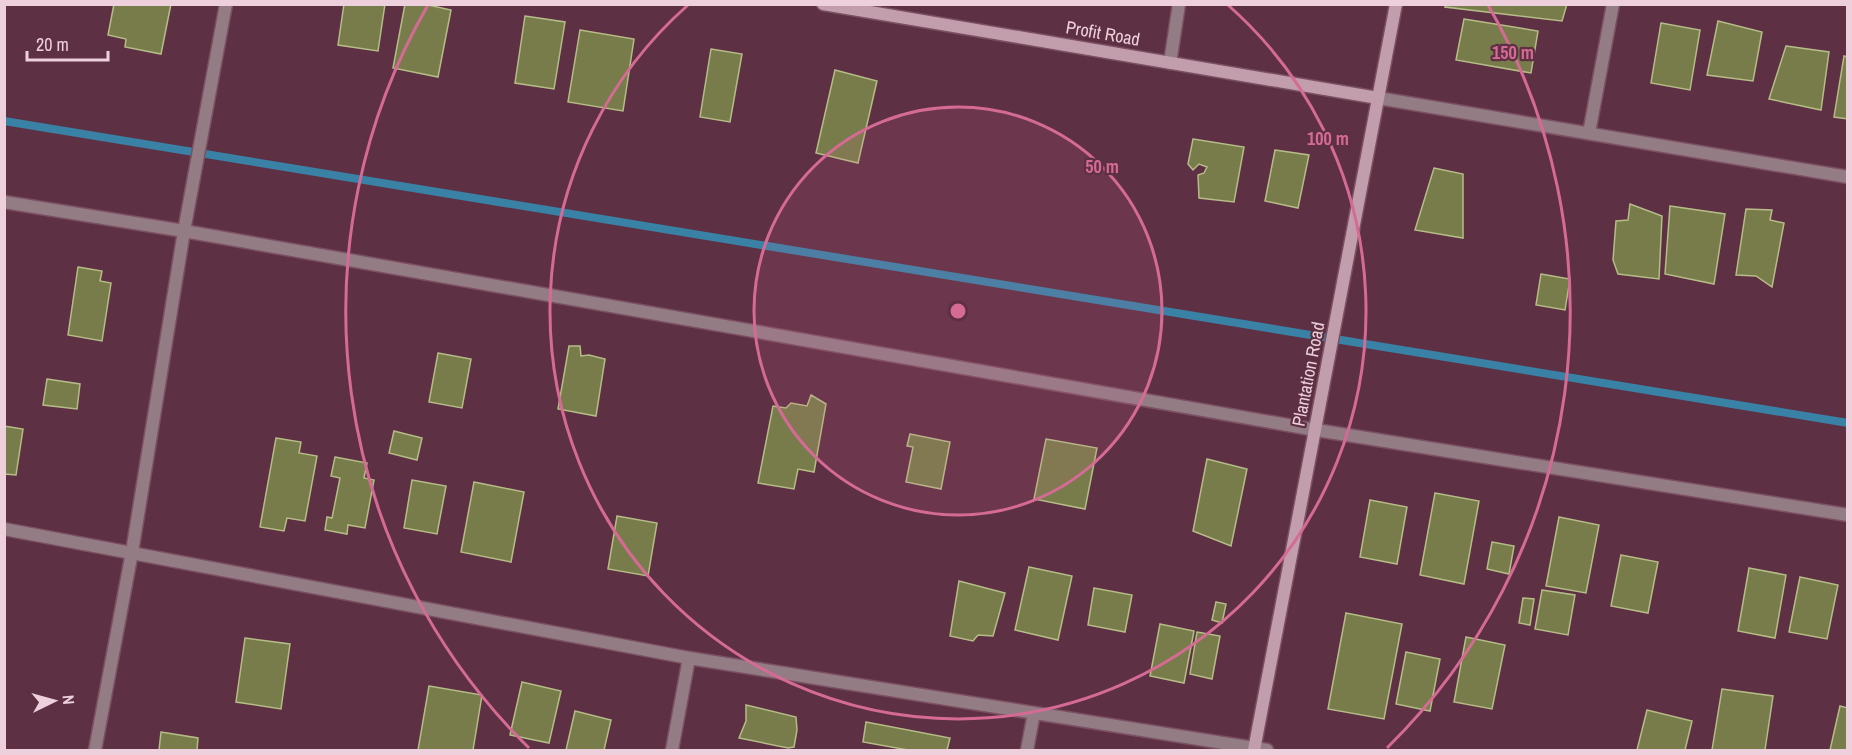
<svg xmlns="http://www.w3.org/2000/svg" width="1852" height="755" font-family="'Archivo Narrow',sans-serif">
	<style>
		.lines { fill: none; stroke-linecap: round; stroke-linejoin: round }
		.stream { stroke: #3982a6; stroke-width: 8 }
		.building { fill: #777c4a; stroke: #b6bc87; stroke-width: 1.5 }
		.street-casing { stroke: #7b5062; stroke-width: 15 }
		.secondary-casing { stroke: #7b5062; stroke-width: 15 }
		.street { stroke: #947c85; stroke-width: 12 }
		.secondary { stroke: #c29dab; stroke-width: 12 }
		.ring { fill: none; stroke: #d56b95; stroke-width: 3 }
		.labels { text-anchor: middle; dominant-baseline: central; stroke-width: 4.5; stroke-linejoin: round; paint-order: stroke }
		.street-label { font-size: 18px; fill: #edd0db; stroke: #5e3044 }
		.centre { fill: #d56b95; stroke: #5e3044; stroke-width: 3 }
		.ring-label { font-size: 18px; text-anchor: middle; font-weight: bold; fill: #d56b95; stroke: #5e3044; stroke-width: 4.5; stroke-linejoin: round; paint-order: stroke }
	</style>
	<rect width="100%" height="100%" fill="#5e3044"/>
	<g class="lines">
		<!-- stream -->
		<path class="stream" d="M4,121L1848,423"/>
	</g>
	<!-- building -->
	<path class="building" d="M114,4H171L161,54L125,47L126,39L108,35Z
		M344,4H385L378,51L338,45Z
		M405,4H424L451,10L438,77L393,68Z
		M1446,4H1567L1562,21L1445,7Z
		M525,16L565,22L554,89L515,83Z
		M1464,19L1538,31L1531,73L1456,60Z
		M1718,21L1762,32L1753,81L1707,75Z
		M1661,23L1700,30L1690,90L1651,83Z
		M580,30L634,39L623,111L568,102Z
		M1786,46L1829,52L1821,110L1769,99Z
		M711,49L742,54L730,122L700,117Z
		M1844,56L1848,57V119L1834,117Z
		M835,70L877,81L858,163L816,153Z
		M1193,139L1244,147L1234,202L1199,198L1198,175L1204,173L1207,167L1199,164L1193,170L1188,164Z
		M1275,150L1309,155L1298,208L1265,201Z
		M1434,168L1463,174V238L1415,230Z
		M1630,204L1662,216L1659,279L1618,274L1613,260L1616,221L1628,220Z
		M1670,206L1725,214L1714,284L1665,274Z
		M1746,209L1772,210L1770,220L1784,223L1772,287L1756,276L1736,275Z
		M78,267L102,271L100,281L111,283L102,341L68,335Z
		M1541,274L1570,279L1565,310L1536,305Z
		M569,346H580L581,356L589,355L605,359L596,416L558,409Z
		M438,353L471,359L462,408L429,402Z
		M47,379L80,384L77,409L43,405Z
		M811,395L826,404L814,472L798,469L794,489L758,483L773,406L786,408L791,403L807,406Z
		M4,426L23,429L16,475L4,474Z
		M394,431L422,438L417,460L389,453Z
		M910,434L950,442L941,489L906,482L913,447L907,446Z
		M276,438L301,442L299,453L317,456L305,521L287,518L284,531L260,527Z
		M1046,439L1097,448L1085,509L1034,499Z
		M335,457L367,463L364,478L374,480L365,528L348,525L347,534L325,530L327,517L332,518L340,478L331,476Z
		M1207,459L1247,469L1231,546L1193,531Z
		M412,480L446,486L437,534L404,528Z
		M474,482L524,492L511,562L461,552Z
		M1435,493L1479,501L1464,584L1420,575Z
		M1370,500L1407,507L1397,564L1360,557Z
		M617,516L657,523L648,576L608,569Z
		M1559,517L1599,525L1586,593L1546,586Z
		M1492,542L1514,546L1509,574L1487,569Z
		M1621,555L1658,562L1648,613L1611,606Z
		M1029,567L1072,576L1058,640L1015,630Z
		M1749,568L1786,575L1775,638L1738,631Z
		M1800,577L1838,585L1827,639L1789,632Z
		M959,581L1005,593L993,636L978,635L973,641L950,636Z
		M1094,588L1132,595L1125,632L1088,625Z
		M1542,590L1575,595L1568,635L1535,629Z
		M1523,598L1534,599L1530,625L1519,623Z
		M1216,602L1226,604L1222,623L1212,620Z
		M1346,613L1402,624L1384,719L1328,709Z
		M1160,624L1194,631L1184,683L1150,676Z
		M1197,632L1220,636L1212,679L1190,674Z
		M1466,637L1505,645L1492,709L1454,702Z
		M245,638L290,644L281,709L236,702Z
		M1406,652L1440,659L1430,711L1396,704Z
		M522,682L561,691L549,743L510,735Z
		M429,686L482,695L473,750H418Z
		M1722,689L1773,696L1765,750H1712Z
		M746,705L796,717L797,730L794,747L788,748L739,738L746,721Z
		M1840,706L1848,708V750H1830Z
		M1647,710L1692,721L1685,750H1637Z
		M575,711L611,720L604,750H566Z
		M866,722L950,738L947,750H908L863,742Z
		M161,732L198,738L197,750H159Z"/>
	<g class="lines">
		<!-- street casing -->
		<g class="street-casing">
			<path id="street" d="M1170,63L1179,4
				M1378,98L1848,177
				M1589,133L1613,4
				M4,202L184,231L1316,430L1848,515
				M4,529L689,658L1267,750
				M95,750L132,552L184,231L226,4
				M672,750L689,658
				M1027,750L1034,713"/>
		</g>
		<!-- secondary casing -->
		<g class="secondary-casing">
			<path id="secondary" d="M823,4L1378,98
				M1254,750L1396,4"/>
		</g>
		<!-- street -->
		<use href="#street" class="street"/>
		<!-- secondary -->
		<use href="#secondary" class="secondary"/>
	</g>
	<!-- distance rings -->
	<circle cx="958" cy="311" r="204" fill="#d56b95" fill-opacity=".12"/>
	<g class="ring">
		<circle cx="958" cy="311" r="204"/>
		<path d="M1228 5A408 408 0 1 1 688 5"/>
		<path d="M529 748A612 612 0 0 1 428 5M1488 5A612 612 0 0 1 1387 748"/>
	</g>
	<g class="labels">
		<!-- street labels -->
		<g class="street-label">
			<text transform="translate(1103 33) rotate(10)">Profit Road</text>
			<text transform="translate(1308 374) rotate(-79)">Plantation Road</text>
		</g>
	</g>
	<circle cx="958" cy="311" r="9" class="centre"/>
	<g class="ring-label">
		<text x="1513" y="59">150 m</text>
		<text x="1328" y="145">100 m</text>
		<text x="1102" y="173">50 m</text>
	</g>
	<!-- border -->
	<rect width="1852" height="755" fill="none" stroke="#edd0db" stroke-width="12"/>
	<!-- north arrow -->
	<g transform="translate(54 701) rotate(85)" stroke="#5e3044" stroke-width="4.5" paint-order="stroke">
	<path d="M0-4.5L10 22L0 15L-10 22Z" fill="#edd0db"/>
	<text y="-9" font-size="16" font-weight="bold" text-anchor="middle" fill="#edd0db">N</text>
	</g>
	<!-- scale -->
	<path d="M27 51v9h81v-9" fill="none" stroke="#edd0db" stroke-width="3"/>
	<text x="36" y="51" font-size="18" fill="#edd0db" stroke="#5e3044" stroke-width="4.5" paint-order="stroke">20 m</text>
</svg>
